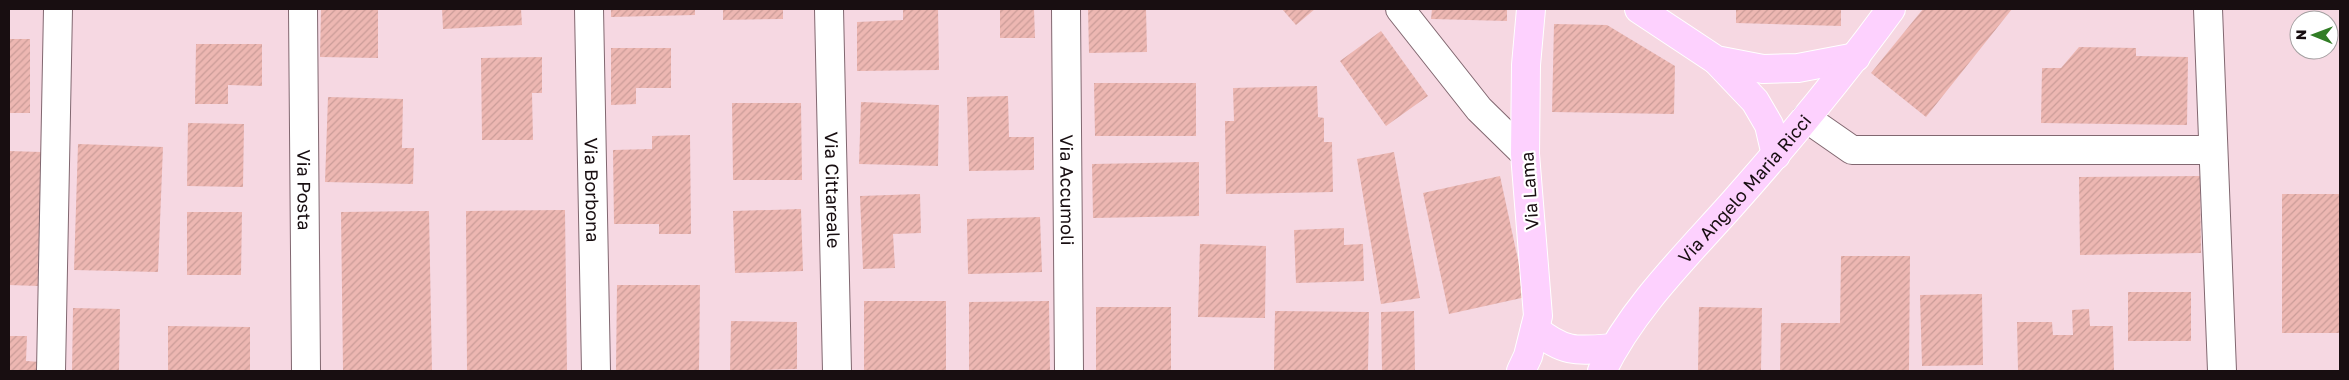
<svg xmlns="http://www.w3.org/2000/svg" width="2349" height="380" font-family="'Golos Text',sans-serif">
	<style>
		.building { fill: url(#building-hatch) }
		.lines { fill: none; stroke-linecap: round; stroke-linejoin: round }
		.minor-casing { stroke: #816770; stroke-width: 30 }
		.major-casing { stroke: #fff; stroke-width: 30 }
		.minor { stroke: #fff; stroke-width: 28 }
		.major { stroke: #fdd1fe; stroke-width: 28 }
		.labels { text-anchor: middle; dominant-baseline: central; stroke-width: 4.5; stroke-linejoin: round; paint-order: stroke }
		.street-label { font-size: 18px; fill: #180e11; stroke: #fff }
	</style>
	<defs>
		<pattern id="building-hatch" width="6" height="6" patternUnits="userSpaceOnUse" patternTransform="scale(1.25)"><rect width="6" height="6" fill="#edb7b2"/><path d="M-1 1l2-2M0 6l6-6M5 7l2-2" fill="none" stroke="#ca9c98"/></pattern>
	</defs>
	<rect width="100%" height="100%" fill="#f6d8e2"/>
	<!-- building -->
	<path class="building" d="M321,9H378V58L320,57Z
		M442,9H521L522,25L443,29Z
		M611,9H695V15L611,17Z
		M723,9H783V19L723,20Z
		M903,9H938L939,70L857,71V22L903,20Z
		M1000,9H1034L1035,38H1000Z
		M1088,9H1146L1147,52L1089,53Z
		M1282,9H1315L1296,25Z
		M1432,9H1507V21L1431,19Z
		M1736,9H1841V26L1736,23Z
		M1923,9H2012L1926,117L1871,73Z
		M1554,24L1607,25L1675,66L1674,114L1552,112Z
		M1381,31L1428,96L1386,126L1340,61Z
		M9,39H30V113H9Z
		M196,44H262V86L228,85V104H195Z
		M2079,47L2136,48V56L2188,57L2187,125L2041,123L2042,68H2061Z
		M611,48H671V88H636V104L611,105Z
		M542,57V93H532L533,140H482L481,58Z
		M1094,83H1196V136H1095Z
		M1317,86L1318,117L1324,118V142H1332L1333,192L1226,194L1225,121H1234L1233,88Z
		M1008,96L1009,137H1034V170L969,171L967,97Z
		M328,97L403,99L402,148H414L413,184L325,182Z
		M861,102L939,105L938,166L859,164Z
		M732,103H801L802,180H733Z
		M188,123L244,124L243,187L187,186Z
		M690,135L691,234H659V224H614L613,150L652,149V136Z
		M78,144L163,147L158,272L74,270Z
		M9,151L41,152L38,286L9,285Z
		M1394,152L1420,298L1381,304L1357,159Z
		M1199,162V216L1093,218L1092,164Z
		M1500,176L1526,297L1449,314L1423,193Z
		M2200,176L2201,253L2080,255L2079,177Z
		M920,194L921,233L893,234L895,268L863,269L860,196Z
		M2282,194H2340V333H2282Z
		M801,209L803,271L735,273L733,211Z
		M565,210L567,371H467L466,211Z
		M429,211L432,371H343L341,212Z
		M187,212H242L241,275H187Z
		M1040,217L1042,272L968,274L967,219Z
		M1344,228V245L1363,244L1364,281L1296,283L1294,230Z
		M1200,244L1266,246L1265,318L1198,317Z
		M1841,256H1910L1909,371H1780L1781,323H1840Z
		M617,285H700L699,371H616Z
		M2128,292H2191V341H2128Z
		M1982,294L1983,365L1922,366L1920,295Z
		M864,301H946V371H864Z
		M1049,301L1050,371H969V302Z
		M1096,307H1171V371H1096Z
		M1699,307L1762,308L1761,371H1698Z
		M73,308L120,309L119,371H72Z
		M2089,309L2090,326H2113L2114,371H2018L2017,322H2052L2053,335H2073L2072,310Z
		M1275,311L1369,312L1368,371H1274Z
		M1414,311L1415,371H1382L1381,312Z
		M731,321L797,322V369L730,371Z
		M168,326L250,327V371H168Z
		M9,336H27L26,361L41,362V371H9Z"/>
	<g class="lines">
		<!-- minor casing -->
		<g class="minor-casing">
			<g id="minor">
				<path id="s1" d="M303,9L306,371"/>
				<path id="s2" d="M589,9L596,371"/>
				<path id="s3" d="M829,9L837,371"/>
				<path id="s4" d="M1066,9L1069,371"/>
				<path d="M1400,9L1479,109L1525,154"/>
				<path d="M2208,9L2222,371"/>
				<path d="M1806,118L1852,150H2213"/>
				<path d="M51,371L58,9"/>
			</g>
		</g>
		<!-- major casing -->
		<g class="major-casing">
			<g id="major">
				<path d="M1639,9L1716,60L1763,69L1798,68L1856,57"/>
				<path d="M1716,60L1755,101L1769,125L1776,155"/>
				<path d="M1535,329C1564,353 1576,351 1613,348"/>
				<path d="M1521,371L1528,356L1538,316L1525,154L1526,65L1531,9"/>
				<path id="s5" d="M1602,371C1633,307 1687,255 1734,202C1789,140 1842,76 1891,9"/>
			</g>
		</g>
		<!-- minor -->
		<use href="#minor" class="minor"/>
		<!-- major -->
		<use href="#major" class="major"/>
	</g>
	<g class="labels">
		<!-- street labels -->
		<g class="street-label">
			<text stroke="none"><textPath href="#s5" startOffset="232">Via Angelo Maria Ricci</textPath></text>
			<text stroke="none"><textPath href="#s1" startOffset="181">Via Posta</textPath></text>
			<text stroke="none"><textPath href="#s2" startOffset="181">Via Borbona</textPath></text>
			<text stroke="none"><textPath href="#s3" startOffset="181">Via Cittareale</textPath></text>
			<text stroke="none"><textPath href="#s4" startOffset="181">Via Accumoli</textPath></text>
			<text transform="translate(1529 191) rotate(-94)">Via Lama</text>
		</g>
	</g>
	<!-- border -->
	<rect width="2349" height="380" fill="none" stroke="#180e11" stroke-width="20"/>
	<!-- north arrow -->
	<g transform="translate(2314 35) rotate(271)"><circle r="24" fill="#ffffff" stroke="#a39fa0"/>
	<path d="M0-4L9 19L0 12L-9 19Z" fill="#317d25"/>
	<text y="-8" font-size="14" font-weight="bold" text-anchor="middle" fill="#180e11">N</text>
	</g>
</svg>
